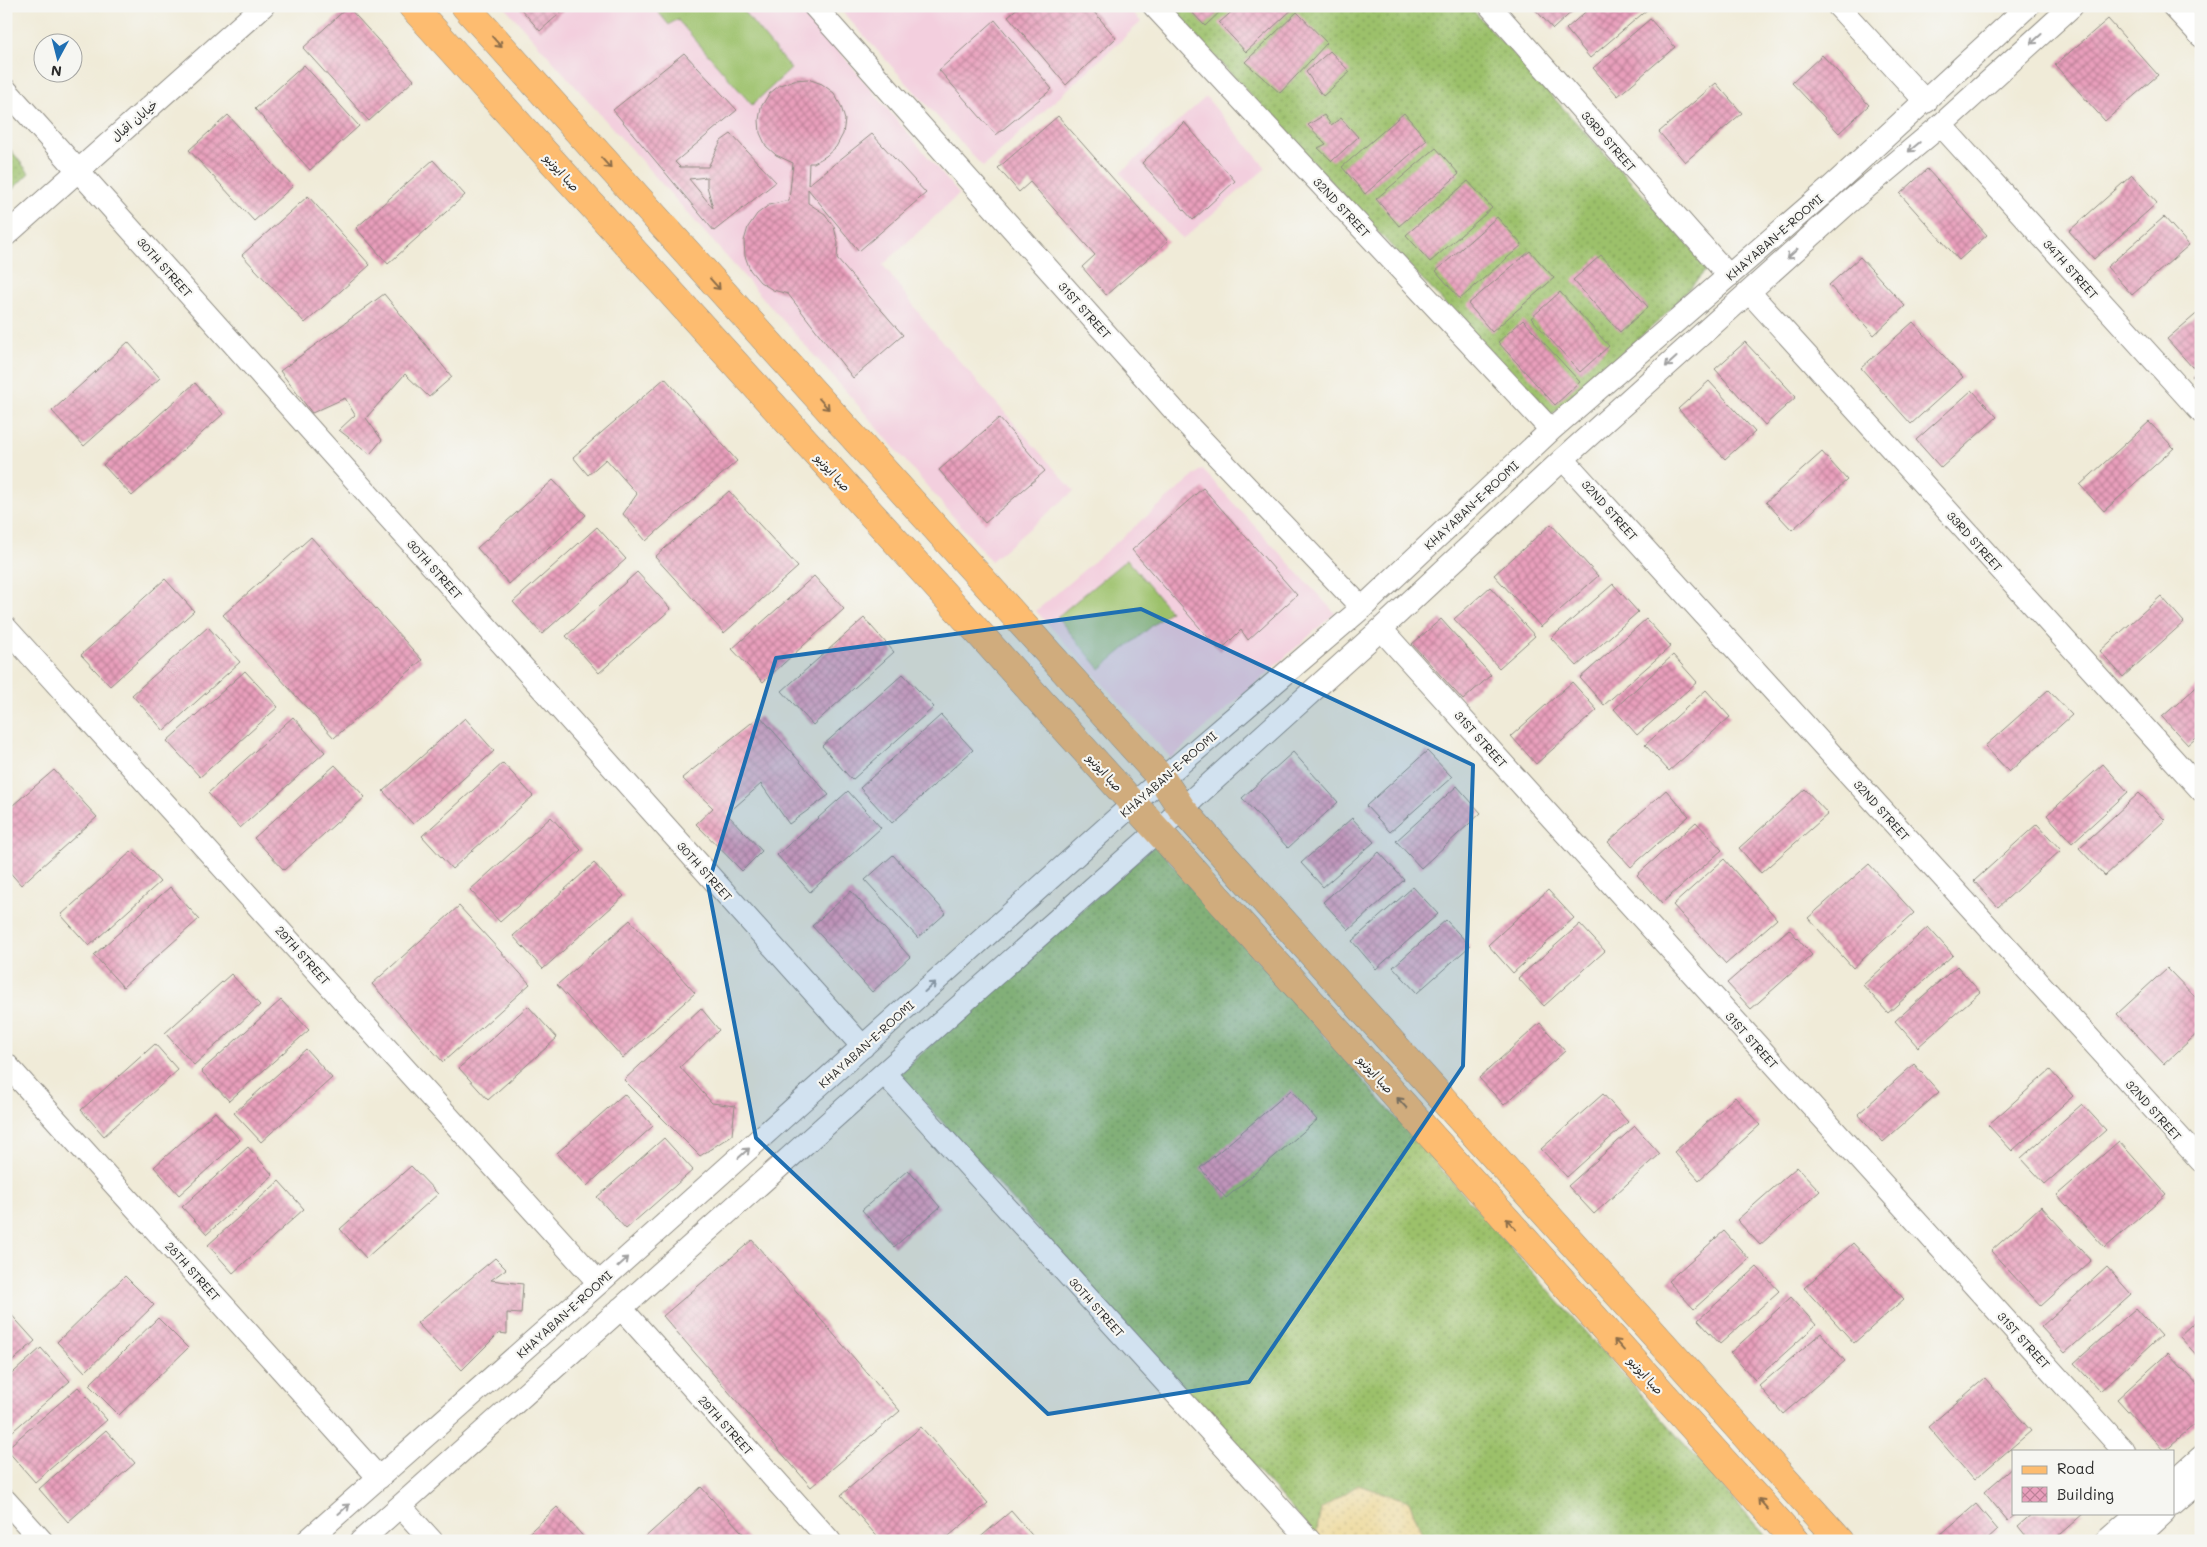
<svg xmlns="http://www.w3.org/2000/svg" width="2207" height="1547" font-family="Mali,'Playpen Sans Arabic',sans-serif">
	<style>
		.built { fill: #f3cfde }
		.grass { fill: url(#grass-dots); stroke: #64764b }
		.sand { fill: url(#sand-dots); stroke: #8c8264 }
		.pitch { fill: #9cc16b; stroke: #64764b }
		.building { fill: url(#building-cross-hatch); fill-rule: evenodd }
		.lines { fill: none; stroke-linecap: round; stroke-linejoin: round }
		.minor-casing { stroke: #8e8b82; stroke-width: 24 }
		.major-casing { stroke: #8e8b82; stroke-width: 29 }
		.minor { stroke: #fff; stroke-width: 22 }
		.major { stroke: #fdbc6f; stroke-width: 28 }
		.oneway { stroke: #a0a0a0 }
		.oneway2 { stroke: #8a6c4a }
		.marked { fill: #1f6fb2; fill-opacity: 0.2; stroke: #1f6fb2; stroke-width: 4; stroke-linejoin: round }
		.labels { text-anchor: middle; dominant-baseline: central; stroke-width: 4.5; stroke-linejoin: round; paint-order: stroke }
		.street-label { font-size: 12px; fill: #2b2b2b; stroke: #f6f6f2 }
	</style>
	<defs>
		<pattern id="grass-dots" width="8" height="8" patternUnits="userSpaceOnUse" patternTransform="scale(1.25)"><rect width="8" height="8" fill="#9cc16b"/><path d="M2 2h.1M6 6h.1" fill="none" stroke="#7f9d58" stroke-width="1.8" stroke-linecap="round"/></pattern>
		<pattern id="sand-dots" width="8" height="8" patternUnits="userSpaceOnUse" patternTransform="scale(1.25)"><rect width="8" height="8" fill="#eeda9e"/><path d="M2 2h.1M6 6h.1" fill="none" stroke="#cb8" stroke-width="1.8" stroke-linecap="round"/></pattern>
		<pattern id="building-cross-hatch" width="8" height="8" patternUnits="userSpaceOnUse" patternTransform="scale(1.25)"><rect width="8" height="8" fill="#e99fbc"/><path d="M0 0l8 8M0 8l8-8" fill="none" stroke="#bd8299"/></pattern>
	</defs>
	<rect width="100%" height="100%" fill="#f6f6f2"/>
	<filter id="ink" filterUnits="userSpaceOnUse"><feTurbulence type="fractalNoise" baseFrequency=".02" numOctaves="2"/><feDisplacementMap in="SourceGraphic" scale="10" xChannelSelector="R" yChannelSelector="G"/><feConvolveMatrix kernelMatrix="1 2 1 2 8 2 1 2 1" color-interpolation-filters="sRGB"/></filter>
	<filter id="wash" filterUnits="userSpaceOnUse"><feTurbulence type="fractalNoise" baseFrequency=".0096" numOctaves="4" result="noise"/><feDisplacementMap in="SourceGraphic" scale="20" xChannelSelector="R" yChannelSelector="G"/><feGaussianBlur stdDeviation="1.12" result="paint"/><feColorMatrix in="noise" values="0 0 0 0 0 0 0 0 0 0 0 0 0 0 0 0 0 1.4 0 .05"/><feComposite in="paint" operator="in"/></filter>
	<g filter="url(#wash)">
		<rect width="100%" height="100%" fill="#f0ebd8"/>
		<!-- built -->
		<path class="built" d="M504,6H801L959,194L883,265L931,329L1074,491L991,561L850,396Z
			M837,6H1127L1141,22L983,167Z
			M1206,97L1266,168L1183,239L1120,173Z
			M1202,469L1335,613L1171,758L1036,611Z"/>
		<!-- grass -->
		<path class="grass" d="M1167,6H1469L1709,267L1662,318L1550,416Z
			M6,144L29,173L6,196Z
			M1155,845L1770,1541H1321L899,1074Z"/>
		<!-- sand -->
		<path class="sand" d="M1358,1485L1409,1501L1425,1541H1321L1316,1535L1321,1509Z"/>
		<!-- pitch -->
		<path class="pitch" d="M653,6H739L791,69L752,105L677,19L669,25Z
			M1127,559L1170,611L1100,669L1057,617Z"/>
		<g id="blocks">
			<!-- building -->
			<path class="building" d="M522,6H568L540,31L520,8Z
				M1020,6H1089L1116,38L1066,85L1008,16Z
				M1186,6H1226L1205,26Z
				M1238,6H1296L1246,52L1219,23Z
				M1532,6H1578L1553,29Z
				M1592,6H1645L1648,9L1590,58L1566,29Z
				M348,7L414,80L369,121L303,48Z
				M1297,12L1327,43L1280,93L1245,62Z
				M1650,19L1675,47L1618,96L1593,68Z
				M2108,19L2158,75L2105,121L2055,65Z
				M995,20L1052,89L996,135L939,70Z
				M1330,51L1350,72L1323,96L1306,72Z
				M684,53L737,110L675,162L680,167H708L721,141L731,134L776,182L714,231L613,110ZM707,177V186L713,208L689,179Z
				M1822,55L1869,105L1839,133L1792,83Z
				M304,65L359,126L310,170L255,109Z
				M808,79L822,84L834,93L841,106L845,120L843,134L836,147L826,156L814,163H809L808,185L872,134L926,193L859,251L808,189V203L825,214L834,227L838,243L837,259L903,335L853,378L788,294L773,290L760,282L750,270L745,256L744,241L748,227L757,214L769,205L789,200L793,163L776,155L766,146L760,133L759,120L761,107L769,94L780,85L794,80Z
				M1716,83L1742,113L1685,162L1659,132Z
				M1404,113L1427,140L1365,194L1342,167Z
				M228,115L293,186L254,221L189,150Z
				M1324,115L1331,125L1341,118L1358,137L1332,161L1318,148L1326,144L1308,125Z
				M1058,116L1168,241L1106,295L1082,267L1095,255L1030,182L1019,192L998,168Z
				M1184,122L1235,181L1193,220L1142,163Z
				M1436,148L1459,174L1399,226L1376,199Z
				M433,160L465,195L388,264L356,228Z
				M1927,169L1987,235L1959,260L1900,194Z
				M2132,175L2157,203L2094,259L2069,231Z
				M1468,181L1492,208L1430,262L1406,235Z
				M308,196L370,265L305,323L242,255Z
				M1497,217L1522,245L1460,299L1436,271Z
				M2164,217L2189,245L2132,295L2107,267Z
				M1530,251L1554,278L1492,332L1468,304Z
				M1601,255L1648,307L1620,332L1573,280Z
				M1860,257L1905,306L1874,335L1829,285Z
				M1560,292L1609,346L1580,372L1531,318Z
				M384,294L452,377L429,397L405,374L366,418L382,440L370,454L339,430L355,415L345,398L312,413L280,371Z
				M2201,310V360L2192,367L2167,339Z
				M1523,320L1580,382L1555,405L1498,342Z
				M1913,322L1963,377L1911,424L1861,368Z
				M128,342L160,378L84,446L52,411Z
				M1745,342L1796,397L1765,425L1715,369Z
				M2201,369V386L2192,376Z
				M665,378L737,461L646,541L623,514L637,494L606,459L588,475L573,457Z
				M1709,381L1755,432L1725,459L1678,409Z
				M195,383L223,414L132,496L103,465Z
				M1972,390L1997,417L1941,468L1916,440Z
				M999,418L1045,471L985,523L939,470Z
				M2149,422L2174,448L2104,511L2080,485Z
				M1822,452L1847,480L1792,530L1766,502Z
				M553,480L586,515L509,584L477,548Z
				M1203,488L1297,595L1248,640L1241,630L1220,651L1132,550Z
				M729,491L798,567L724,633L655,557Z
				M1551,524L1598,576L1541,627L1494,575Z
				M597,527L626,559L542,634L513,602Z
				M311,537L422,660L334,738L223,615Z
				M637,572L671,609L599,673L566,636Z
				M814,576L844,609L763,682L732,649Z
				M165,579L194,611L110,686L81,655Z
				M1613,584L1638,612L1577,666L1551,638Z
				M1490,587L1535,636L1499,668L1454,619Z
				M2161,596L2184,622L2123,677L2100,651Z
				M864,618L894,652L813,725L782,691Z
				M1441,619L1491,675L1463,700L1412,644Z
				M1646,619L1671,646L1604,705L1580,678Z
				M208,627L240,662L164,731L132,695Z
				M1673,655L1697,682L1637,735L1614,709Z
				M245,671L278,707L200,777L167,741Z
				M903,674L934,707L852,780L822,746Z
				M1572,682L1597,710L1536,764L1511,736Z
				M2201,683V734L2188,745L2162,717Z
				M1706,690L1730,717L1669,771L1645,745Z
				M2048,690L2072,715L2009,772L1985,746Z
				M941,715L973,750L892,823L860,788Z
				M760,716L829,795L789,824L761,784L727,814L762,851L742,871L696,824L713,808L682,778Z
				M293,717L325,752L240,828L208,793Z
				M465,718L494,751L413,824L383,791Z
				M1427,751L1452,777L1390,832L1366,806Z
				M1293,752L1338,802L1288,848L1242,798Z
				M503,763L533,796L452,869L422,836Z
				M2103,764L2128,792L2072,843L2047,815Z
				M335,765L365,797L284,870L254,838Z
				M54,770L97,817L21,885L6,868V811Z
				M1457,786L1481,813L1421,868L1396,841Z
				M1805,789L1828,814L1761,873L1739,848Z
				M1666,790L1689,816L1631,867L1608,842Z
				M848,791L881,828L810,892L777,855Z
				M2139,793L2165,820L2105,876L2079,848Z
				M551,817L581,850L500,922L470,890Z
				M1352,818L1374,842L1323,887L1301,863Z
				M1696,822L1722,850L1662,903L1637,875Z
				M2037,824L2061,850L1998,907L1974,881Z
				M132,851L160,882L89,946L61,915Z
				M1379,852L1404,880L1349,930L1323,902Z
				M893,855L946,913L918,938L865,880Z
				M1724,859L1777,919L1726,964L1673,905Z
				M594,863L624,896L543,969L513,936Z
				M1869,864L1914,913L1853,968L1808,918Z
				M170,887L199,919L123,987L94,955Z
				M1413,887L1438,914L1376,969L1352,941Z
				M1548,890L1574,918L1513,973L1488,945Z
				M851,891L910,957L872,992L812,926Z
				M459,906L530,984L443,1062L372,984Z
				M630,920L695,993L623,1058L557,985Z
				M1446,920L1470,946L1417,993L1393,967Z
				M1580,924L1605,951L1544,1006L1518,978Z
				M1928,927L1953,955L1888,1013L1863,985Z
				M1789,929L1812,955L1751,1009L1727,983Z
				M1957,966L1980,992L1918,1047L1895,1021Z
				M2167,968L2201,1003V1030L2164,1064L2117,1014Z
				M231,974L260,1005L194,1065L165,1033Z
				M281,1000L309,1030L229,1101L201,1071Z
				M528,1006L557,1038L488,1100L459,1068Z
				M701,1008L719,1030L680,1067L712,1103L735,1106L732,1135L700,1156L624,1080Z
				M1540,1023L1565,1051L1504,1105L1479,1078Z
				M155,1044L178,1070L104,1136L81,1110Z
				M306,1049L332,1078L261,1142L234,1113Z
				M1914,1064L1939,1092L1883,1142L1858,1114Z
				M2050,1070L2073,1096L2012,1151L1988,1125Z
				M1291,1090L1317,1120L1226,1198L1200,1168Z
				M624,1094L653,1126L587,1186L557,1153Z
				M1603,1094L1628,1122L1567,1177L1541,1149Z
				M1735,1097L1760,1125L1699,1180L1674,1152Z
				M2082,1104L2106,1130L2045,1184L2021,1158Z
				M215,1112L240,1140L179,1195L154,1167Z
				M1635,1126L1660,1154L1594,1214L1568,1186Z
				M664,1138L693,1170L626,1229L597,1197Z
				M2119,1141L2166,1194L2105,1248L2057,1195Z
				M248,1147L273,1175L207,1234L182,1207Z
				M411,1166L438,1194L366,1258L340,1229Z
				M1797,1167L1820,1191L1760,1245L1737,1220Z
				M908,1170L940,1207L894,1247L862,1210Z
				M279,1181L304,1209L233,1273L208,1245Z
				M2041,1206L2091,1261L2041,1306L1991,1251Z
				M1724,1231L1749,1259L1694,1309L1668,1281Z
				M752,1240L900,1411L811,1487L663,1316Z
				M1853,1243L1904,1299L1854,1343L1804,1288Z
				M495,1258L506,1269L491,1280L523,1284L521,1314L507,1313V1334L499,1333L462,1370L417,1323Z
				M1757,1267L1779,1291L1720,1344L1698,1320Z
				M2107,1267L2131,1294L2065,1353L2041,1327Z
				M125,1276L154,1305L85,1372L57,1342Z
				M1791,1297L1816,1325L1755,1380L1730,1353Z
				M2136,1308L2161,1336L2100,1391L2074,1363Z
				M8,1311L35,1341L6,1367V1312Z
				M2201,1316V1360L2179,1336Z
				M158,1318L188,1348L119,1415L89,1385Z
				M1821,1333L1845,1361L1783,1414L1759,1386Z
				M41,1348L70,1381L6,1437V1379Z
				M2168,1353L2201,1388V1419L2164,1451L2117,1399Z
				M1985,1378L2031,1431L1974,1480L1928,1427Z
				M78,1387L107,1420L35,1482L6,1449Z
				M921,1427L988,1503L943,1541H881L841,1495Z
				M106,1430L135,1463L68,1522L39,1489Z
				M2013,1467V1513H2017L2008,1521L1984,1492Z
				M701,1487L750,1541H641Z
				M1976,1504L1998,1530L1986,1541H1933Z
				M557,1507L587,1541H520Z
				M1011,1511L1037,1541H976Z
				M2033,1513H2084L2052,1541H2030L2018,1526Z"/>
		</g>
	</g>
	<g filter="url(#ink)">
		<use href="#blocks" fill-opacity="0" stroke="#8e8b82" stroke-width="1"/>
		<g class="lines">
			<!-- minor casing -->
			<g class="minor-casing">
				<path id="minor" d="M814,6L1181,418L1362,608
					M1154,6L1551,430
					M1490,6L1729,276
					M1838,6L1926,102
					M2173,6L2201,36
					M6,90L863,1047
					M1941,125L2201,412
					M6,235L263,6
					M1749,292L2201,790
					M1563,459L2201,1161
					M6,628L599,1283
					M1381,629L2124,1451
					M6,1064L379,1478
					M884,1073L1310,1541
					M621,1308L830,1541
					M2173,1482L2201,1457
					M6,1501L42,1541
					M2173,1505L2201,1481
					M400,1506L432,1541
					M307,1541L599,1283L1133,804L1362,608L1551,430L1831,187L2028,6
					M361,1541L884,1073L1182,809L1381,629L1563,459L1848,203L1941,125L2072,6
					M2106,1541L2138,1513
					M2134,1541L2164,1513"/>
			</g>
			<!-- major casing -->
			<g class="major-casing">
				<path id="major" d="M412,6L1157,830L1795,1541
					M465,6L1162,779L1182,809L1840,1541"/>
			</g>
			<!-- minor -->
			<use href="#minor" class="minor"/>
			<!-- major -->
			<use href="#major" class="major"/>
		</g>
		<!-- one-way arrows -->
		<defs><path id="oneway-shaft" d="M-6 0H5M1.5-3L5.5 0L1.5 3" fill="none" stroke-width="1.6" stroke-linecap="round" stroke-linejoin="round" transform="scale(1.25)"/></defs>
		<g class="oneway">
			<use href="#oneway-shaft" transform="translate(2036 39) rotate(138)"/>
			<use href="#oneway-shaft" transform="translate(1914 147) rotate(140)"/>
			<use href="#oneway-shaft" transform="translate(1792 254) rotate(138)"/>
			<use href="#oneway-shaft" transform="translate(1671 362) rotate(138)"/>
			<use href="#oneway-shaft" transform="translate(930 987) rotate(-42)"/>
			<use href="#oneway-shaft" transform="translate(744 1153) rotate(-42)"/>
			<use href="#oneway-shaft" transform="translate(623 1262) rotate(-42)"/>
			<use href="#oneway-shaft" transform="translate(344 1509) rotate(-41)"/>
		</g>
		<g class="oneway2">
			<use href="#oneway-shaft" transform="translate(497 42) rotate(48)"/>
			<use href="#oneway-shaft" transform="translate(606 163) rotate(48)"/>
			<use href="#oneway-shaft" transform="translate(715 284) rotate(48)"/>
			<use href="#oneway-shaft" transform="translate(824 404) rotate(48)"/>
			<use href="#oneway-shaft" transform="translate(1402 1103) rotate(-132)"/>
			<use href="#oneway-shaft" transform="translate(1511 1224) rotate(-132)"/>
			<use href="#oneway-shaft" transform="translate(1619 1345) rotate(-132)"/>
			<use href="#oneway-shaft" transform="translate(1763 1504) rotate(-132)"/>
		</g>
	</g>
	<!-- marked area -->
	<path class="marked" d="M1141,609L1473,765L1463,1066L1249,1382L1048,1414L756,1138L708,885L776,658Z"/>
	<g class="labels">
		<!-- street labels -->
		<g class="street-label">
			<text transform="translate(134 120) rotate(-41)">خیابان اقبال</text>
			<text transform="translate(1609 141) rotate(49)">33RD STREET</text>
			<text transform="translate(562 172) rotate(48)">صبا ایونیو</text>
			<text transform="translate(1342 207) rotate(47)">32ND STREET</text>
			<text transform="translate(1774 237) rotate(-41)">KHAYABAN-E-ROOMI</text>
			<text transform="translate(165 267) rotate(48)">30TH STREET</text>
			<text transform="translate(2071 269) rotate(48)">34TH STREET</text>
			<text transform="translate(1085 310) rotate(48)">31ST STREET</text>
			<text transform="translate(833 472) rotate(48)">صبا ایونیو</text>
			<text transform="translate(1471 505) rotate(-43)">KHAYABAN-E-ROOMI</text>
			<text transform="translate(1610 510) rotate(48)">32ND STREET</text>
			<text transform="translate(1975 541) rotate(48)">33RD STREET</text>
			<text transform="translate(435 569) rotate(48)">30TH STREET</text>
			<text transform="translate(1481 739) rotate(48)">31ST STREET</text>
			<text transform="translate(1105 772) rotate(48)">صبا ایونیو</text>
			<text transform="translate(1168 774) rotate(-41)">KHAYABAN-E-ROOMI</text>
			<text transform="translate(1882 810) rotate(48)">32ND STREET</text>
			<text transform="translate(705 871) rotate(48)">30TH STREET</text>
			<text transform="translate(303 955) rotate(48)">29TH STREET</text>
			<text transform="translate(1752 1040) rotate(48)">31ST STREET</text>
			<text transform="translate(866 1044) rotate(-42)">KHAYABAN-E-ROOMI</text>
			<text transform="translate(1376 1074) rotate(48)">صبا ایونیو</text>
			<text transform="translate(2154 1110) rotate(48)">32ND STREET</text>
			<text transform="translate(193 1271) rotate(48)">28TH STREET</text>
			<text transform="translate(1097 1307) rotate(48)">30TH STREET</text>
			<text transform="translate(564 1314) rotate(-42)">KHAYABAN-E-ROOMI</text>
			<text transform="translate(2024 1340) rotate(48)">31ST STREET</text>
			<text transform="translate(1646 1375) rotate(48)">صبا ایونیو</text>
			<text transform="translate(726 1425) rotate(48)">29TH STREET</text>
		</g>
	</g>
	<!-- margin -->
	<rect width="2207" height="1547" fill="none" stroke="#f6f6f2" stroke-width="25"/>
	<!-- legend -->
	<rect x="2012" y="1450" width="162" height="65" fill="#f6f6f2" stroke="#a5a5a2"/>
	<rect x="2022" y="1466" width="25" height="8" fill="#fdbc6f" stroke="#a5a5a2"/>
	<text x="2057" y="1474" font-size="15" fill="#2b2b2b">Road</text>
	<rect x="2022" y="1487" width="25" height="15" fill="url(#building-cross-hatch)" stroke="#a5a5a2"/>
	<text x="2057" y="1500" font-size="15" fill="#2b2b2b">Building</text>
	<!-- north arrow -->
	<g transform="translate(58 58) rotate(187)"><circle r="24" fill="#f6f6f2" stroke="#a5a5a2"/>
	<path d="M0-4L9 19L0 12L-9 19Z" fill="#1f6fb2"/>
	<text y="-8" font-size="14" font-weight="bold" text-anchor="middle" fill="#2b2b2b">N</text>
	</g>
</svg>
